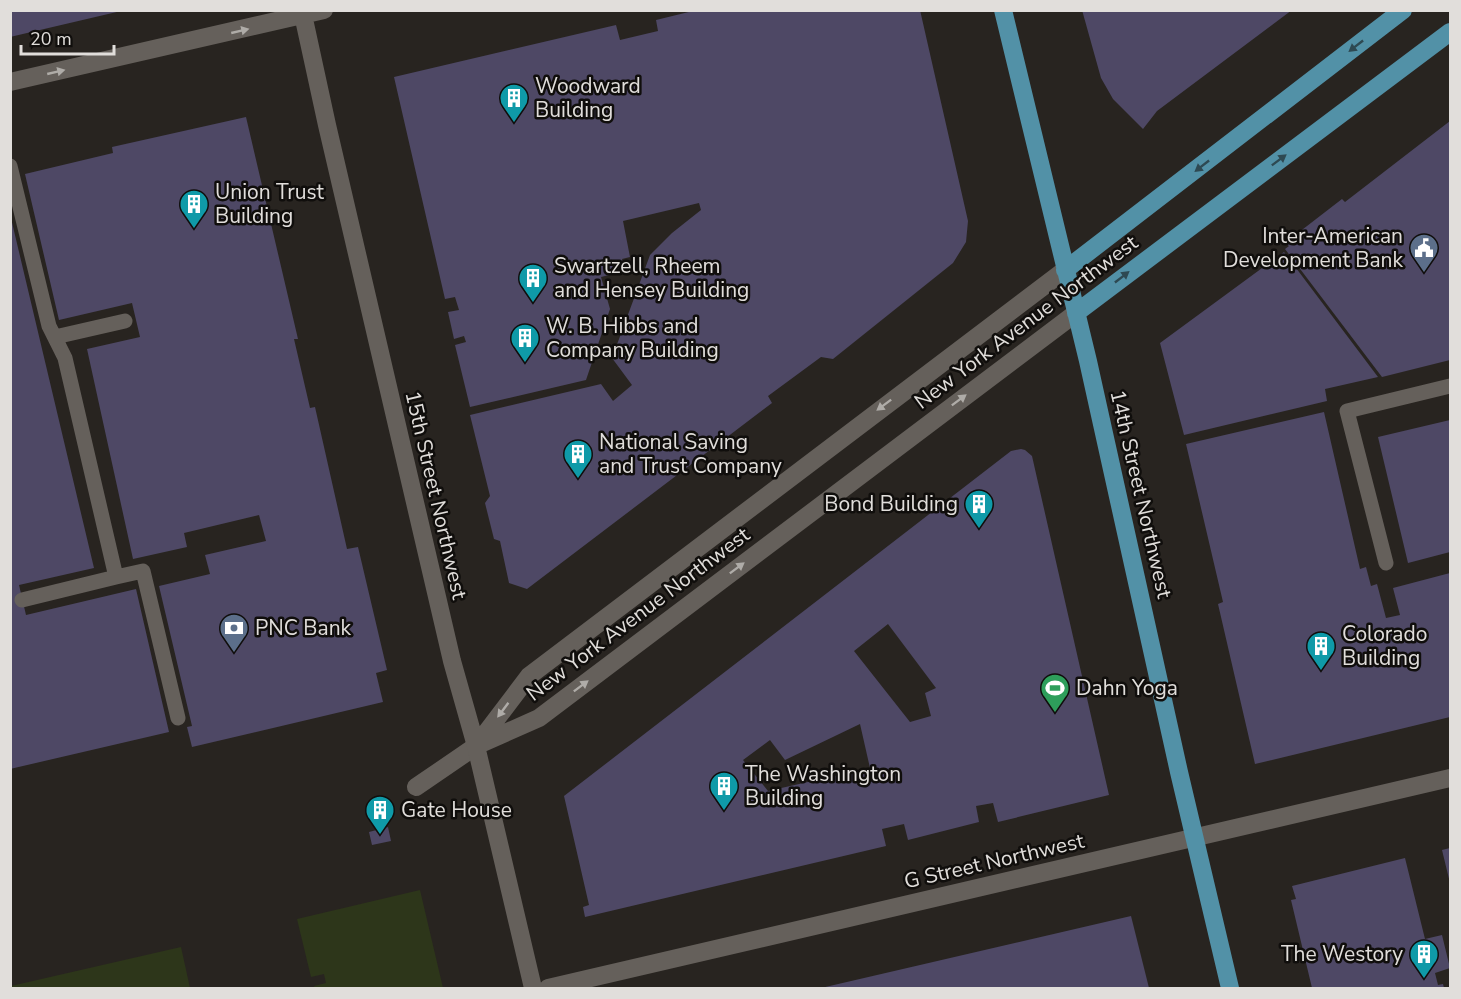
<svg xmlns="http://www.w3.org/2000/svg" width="1461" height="999" font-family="'Nunito Sans',sans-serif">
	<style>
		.green { fill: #2d361a }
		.building { fill: #4e4865; fill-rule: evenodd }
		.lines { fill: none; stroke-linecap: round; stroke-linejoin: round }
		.lane { stroke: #65605b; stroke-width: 15 }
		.street { stroke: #65605b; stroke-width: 18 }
		.secondary { stroke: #65605b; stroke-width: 18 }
		.primary { stroke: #5291a7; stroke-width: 18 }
		.oneway { fill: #afaca8 }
		.oneway2 { fill: #2e4952 }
		.labels { text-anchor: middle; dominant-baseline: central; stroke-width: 5; stroke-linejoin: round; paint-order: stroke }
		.poi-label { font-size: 21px; fill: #e1dedb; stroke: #100e0c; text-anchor: start }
		.street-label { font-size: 21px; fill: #e1dedb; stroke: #100e0c }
	</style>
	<rect width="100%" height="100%" fill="#282420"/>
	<!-- green -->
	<path class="green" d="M420,890L443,988H315L314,986L326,983L324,974L311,977L297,919Z
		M181,947L190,988H11V986Z"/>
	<!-- building -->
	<path class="building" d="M10,10H121V11L10,37Z
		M697,10H920L968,221L966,242L953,263L833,359L821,357L768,396L772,403L527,589L509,583L500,541L494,539L485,503L490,496L470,415L601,384L613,401L632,385L612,358L650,255L672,233L701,210L699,203L623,221L630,257L622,259L625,271L601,277L610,309L586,380L470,407L455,345L466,342L464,336L454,339L448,312L459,310L455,297L445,299L394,77L616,25L620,40L658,31L656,20Z
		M1082,10H1292L1157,111L1143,129L1113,99L1101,78Z
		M246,117L298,339H294L310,408L315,407L347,549L358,547L387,670L376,673L383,702L192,747L187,727L192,726L159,586L210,574L205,555L266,541L259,515L184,533L187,547L133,559L87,349L140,337L132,303L59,320L25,174L113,153L112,147Z
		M1450,121V360L1382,377L1285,249L1289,246L1285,243L1342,199L1345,202Z
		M10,214L94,568L19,585L26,615L136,589L169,732L10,769Z
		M1284,252L1378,377L1325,389L1327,401L1184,435L1160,343Z
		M1324,412L1360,569L1366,567L1371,586L1377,584L1386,618L1400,615L1393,588L1450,573V717L1255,764L1218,604L1223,602L1186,444Z
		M1450,420V552L1408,563L1378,437Z
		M1021,449L1025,450L1032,456L1109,795L998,822L993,803L976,806L979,822L908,840L904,824L882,829L886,846L585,917L583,907L589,905L564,796L1011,451ZM888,624L936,688L925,693L931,716L910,722L854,651ZM860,724L870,768L768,791L743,760L770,740L785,760Z
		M388,827L391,841L372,845L369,832Z
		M1450,848V883L1442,850Z
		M1405,858L1425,939L1442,935L1450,968L1435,973L1438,985L1443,984L1444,988H1312L1291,900L1296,899L1292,886Z
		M1131,916L1149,988H821Z"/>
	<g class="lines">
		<!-- lane -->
		<path class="lane" d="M10,166L49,326L65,358L116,577L22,600
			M55,337L125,321
			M1386,563L1347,411L1450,386
			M116,577L143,571L178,718"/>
		<!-- street -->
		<path class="street" d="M416,787L476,746"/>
		<!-- secondary -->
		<path class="secondary" d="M302,10L327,125L452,661L476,746L533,988
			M10,82L324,10
			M478,745L539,718L1076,313
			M476,746L529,676L1065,270
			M548,988L1450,778"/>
		<!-- primary -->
		<path class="primary" d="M1003,10L1088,361L1179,772L1230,988
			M1065,270L1403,10
			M1076,313L1450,32"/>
	</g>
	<!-- one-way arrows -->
	<defs><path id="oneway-solid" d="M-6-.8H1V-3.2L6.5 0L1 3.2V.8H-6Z" transform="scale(1.5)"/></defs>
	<g class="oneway">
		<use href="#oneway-solid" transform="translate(240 31) rotate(-13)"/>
		<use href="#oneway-solid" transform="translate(56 72) rotate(-13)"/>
		<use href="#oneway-solid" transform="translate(959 400) rotate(-37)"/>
		<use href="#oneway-solid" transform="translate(884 405) rotate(143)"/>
		<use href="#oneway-solid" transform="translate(737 568) rotate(-37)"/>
		<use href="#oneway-solid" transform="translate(581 686) rotate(-37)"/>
		<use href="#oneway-solid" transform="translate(503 710) rotate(127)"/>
	</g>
	<g class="oneway2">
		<use href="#oneway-solid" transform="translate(1356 46) rotate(142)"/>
		<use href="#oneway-solid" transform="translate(1279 160) rotate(-37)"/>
		<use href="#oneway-solid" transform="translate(1202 166) rotate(142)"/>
		<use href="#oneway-solid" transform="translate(1122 277) rotate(-38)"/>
	</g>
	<!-- icons -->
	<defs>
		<g id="building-pin" transform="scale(1.5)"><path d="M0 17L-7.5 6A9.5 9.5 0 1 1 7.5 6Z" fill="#0f9aa8" stroke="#100e0c"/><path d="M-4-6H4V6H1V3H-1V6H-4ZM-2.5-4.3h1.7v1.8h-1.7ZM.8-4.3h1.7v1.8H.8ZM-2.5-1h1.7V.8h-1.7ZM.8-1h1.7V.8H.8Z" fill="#fff"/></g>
		<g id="civic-pin" transform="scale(1.5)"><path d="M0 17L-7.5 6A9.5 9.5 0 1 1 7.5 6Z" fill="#5c6f8a" stroke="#100e0c"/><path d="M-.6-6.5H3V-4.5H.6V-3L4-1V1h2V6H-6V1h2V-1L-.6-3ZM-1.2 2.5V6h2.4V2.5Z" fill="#fff"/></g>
		<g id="bank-pin" transform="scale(1.5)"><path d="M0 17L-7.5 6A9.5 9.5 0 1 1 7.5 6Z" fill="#5c6f8a" stroke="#100e0c"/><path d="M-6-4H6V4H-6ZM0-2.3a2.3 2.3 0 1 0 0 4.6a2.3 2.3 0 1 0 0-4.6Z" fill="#fff"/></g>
		<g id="stadium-pin" transform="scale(1.5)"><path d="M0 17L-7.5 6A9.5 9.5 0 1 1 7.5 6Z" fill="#2e9e5b" stroke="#100e0c"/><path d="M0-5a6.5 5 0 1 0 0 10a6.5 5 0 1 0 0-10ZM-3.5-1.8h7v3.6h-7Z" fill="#fff"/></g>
	</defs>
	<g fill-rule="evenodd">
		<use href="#building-pin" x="514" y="98"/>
		<use href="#building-pin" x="194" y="204"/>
		<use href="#civic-pin" x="1424" y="248"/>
		<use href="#building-pin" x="533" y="278"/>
		<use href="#building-pin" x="525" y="338"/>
		<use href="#building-pin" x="578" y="454"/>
		<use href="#building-pin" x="979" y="504"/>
		<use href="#bank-pin" x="234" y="628"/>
		<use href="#building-pin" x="1321" y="646"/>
		<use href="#stadium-pin" x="1055" y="688"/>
		<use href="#building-pin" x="724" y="786"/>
		<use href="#building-pin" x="380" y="810"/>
		<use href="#building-pin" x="1424" y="954"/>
	</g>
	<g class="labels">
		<!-- poi labels -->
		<g class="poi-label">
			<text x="535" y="86">Woodward<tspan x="535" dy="24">Building</tspan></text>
			<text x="215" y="192">Union Trust<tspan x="215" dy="24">Building</tspan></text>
			<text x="1403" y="236" text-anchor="end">Inter-American<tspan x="1403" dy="24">Development Bank</tspan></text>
			<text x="554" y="266">Swartzell, Rheem<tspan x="554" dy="24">and Hensey Building</tspan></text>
			<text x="546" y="326">W. B. Hibbs and<tspan x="546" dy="24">Company Building</tspan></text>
			<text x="599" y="442">National Saving<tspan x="599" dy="24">and Trust Company</tspan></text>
			<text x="958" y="504" text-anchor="end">Bond Building</text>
			<text x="255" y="628">PNC Bank</text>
			<text x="1342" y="634">Colorado<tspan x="1342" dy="24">Building</tspan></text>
			<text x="1076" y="688">Dahn Yoga</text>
			<text x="745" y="774">The Washington<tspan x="745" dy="24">Building</tspan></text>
			<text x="401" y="810">Gate House</text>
			<text x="1403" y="954" text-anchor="end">The Westory</text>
		</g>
		<!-- street labels -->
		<g class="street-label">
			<text transform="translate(1026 322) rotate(-37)">New York Avenue Northwest</text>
			<text transform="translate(1141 494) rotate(77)">14th Street Northwest</text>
			<text transform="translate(436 495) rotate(77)">15th Street Northwest</text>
			<text transform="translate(638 614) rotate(-37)">New York Avenue Northwest</text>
			<text transform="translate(994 861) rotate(-13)">G Street Northwest</text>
		</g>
	</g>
	<!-- border -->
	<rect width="1461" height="999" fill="none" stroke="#e1dedb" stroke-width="24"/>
	<!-- scale -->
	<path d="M21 45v9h93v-9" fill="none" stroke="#e1dedb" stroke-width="3"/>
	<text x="30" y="45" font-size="18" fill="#e1dedb" stroke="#100e0c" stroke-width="4.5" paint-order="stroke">20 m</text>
</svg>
